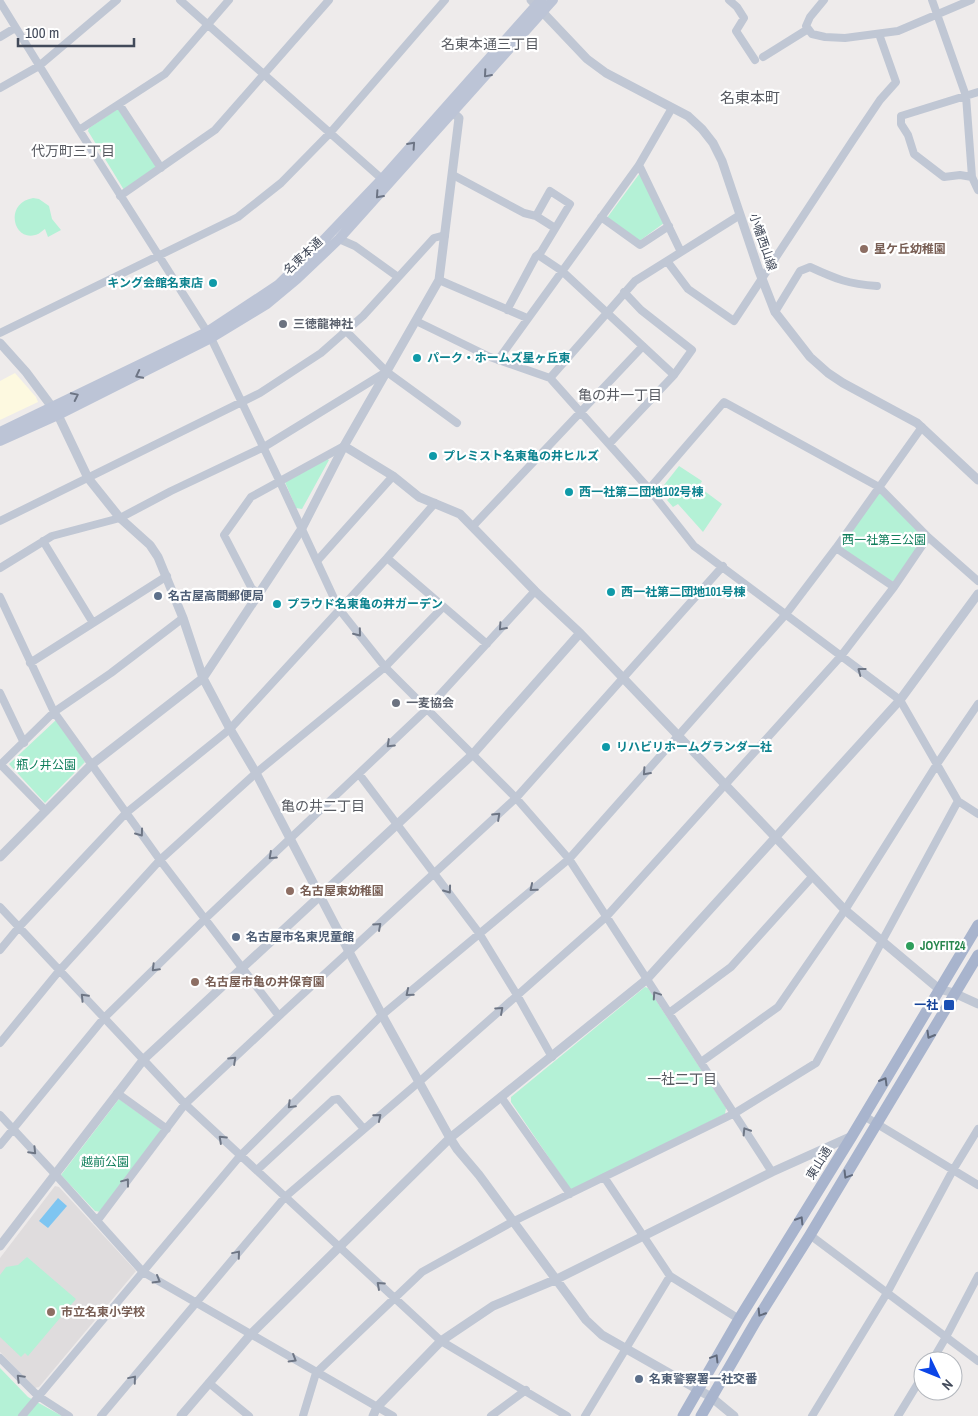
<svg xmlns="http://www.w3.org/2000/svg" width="978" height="1416" font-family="'Archivo Narrow','Noto Sans JP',sans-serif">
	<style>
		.commercial { fill: #fdf9e0 }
		.education { fill: #dfdcdd }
		.green { fill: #b4f1d6 }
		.water { fill: #7ec5f1 }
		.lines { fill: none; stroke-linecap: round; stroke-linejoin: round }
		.minor { stroke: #c0c7d4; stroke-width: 8 }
		.tertiary { stroke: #c0c7d4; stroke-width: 9 }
		.secondary { stroke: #bcc4d6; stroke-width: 10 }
		.primary { stroke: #a8b4cd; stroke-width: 11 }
		.oneway { stroke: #6d7585 }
		.oneway2 { stroke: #6e7685 }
		.oneway3 { stroke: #616a7c }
		.education-dot { fill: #8d6e63; stroke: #fff; stroke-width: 2 }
		.culture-dot { fill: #0f9aa8; stroke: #fff; stroke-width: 2 }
		.worship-dot { fill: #6b7280; stroke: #fff; stroke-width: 2 }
		.service-dot { fill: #5c6f8a; stroke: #fff; stroke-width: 2 }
		.leisure-dot { fill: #2e9e5b; stroke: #fff; stroke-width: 2 }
		.transit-dot { fill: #1a4fb4; stroke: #fff; stroke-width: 2 }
		.labels { text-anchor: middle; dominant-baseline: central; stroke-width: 4.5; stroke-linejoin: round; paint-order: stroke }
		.street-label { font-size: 12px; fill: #424a5a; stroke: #fff }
		.education-label { font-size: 12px; font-weight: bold; fill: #785e54; stroke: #fff; text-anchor: start }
		.culture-label { font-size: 12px; font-weight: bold; fill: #0d838f; stroke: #fff; text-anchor: start }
		.worship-label { font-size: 12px; font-weight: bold; fill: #5b616d; stroke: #fff; text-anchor: start }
		.park-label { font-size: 12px; fill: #107e5b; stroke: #fff }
		.service-label { font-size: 12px; font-weight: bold; fill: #4e5e75; stroke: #fff; text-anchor: start }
		.leisure-label { font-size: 12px; font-weight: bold; fill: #27864d; stroke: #fff; text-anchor: start }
		.transit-label { font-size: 12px; font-weight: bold; fill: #164399; stroke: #fff; text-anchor: end }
		.neighbourhood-label { font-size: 14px; fill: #575a61; stroke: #fff }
		.quarter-label { font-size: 15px; fill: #575a61; stroke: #fff }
	</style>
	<rect width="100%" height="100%" fill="#eeebeb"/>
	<!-- commercial -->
	<path class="commercial" d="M15,373L36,397L38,402L0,420V381Z"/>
	<!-- education -->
	<path class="education" d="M55,1186L59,1187L136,1271L39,1387L35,1388L0,1352V1258Z"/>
	<!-- green -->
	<path class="green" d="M116,110H121L157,166L124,190L88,131L89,128Z
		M640,173L664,223L638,242L604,222Z
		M33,198L39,199L49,206L52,219L61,230L48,237L45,229C42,231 38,235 35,235C13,241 4,203 33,198Z
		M324,457L329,460L302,509L296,508L285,482Z
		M679,466L702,481L699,487L722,504L703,532L678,504L673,507L667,500L673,495L664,485Z
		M879,492L925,536L895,581L890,582L842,549V544Z
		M56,720L85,762L45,803L9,764Z
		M645,987L648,988L726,1108L725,1114L571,1190L511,1102V1097Z
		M119,1099L162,1130L101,1212L95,1211L61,1175Z
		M27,1257L76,1299L28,1356L25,1353L21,1357L0,1337V1275L6,1267L18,1265Z
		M0,1368L28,1397L62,1416H0Z"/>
	<!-- water -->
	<path class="water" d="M58,1198L67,1206L48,1228L39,1221Z"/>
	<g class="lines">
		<!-- minor -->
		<path class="minor" d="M180,0L382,179
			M729,0L737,7L744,18L736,31L755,60
			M824,0L810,17L806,26L812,34L825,37L845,38L898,31L971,0
			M932,0L966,96L972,177L978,190
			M0,2L79,130L211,338L280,482L339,609L385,667L516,798L569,859L772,1172
			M0,37L15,28
			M763,57L808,29
			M0,88L39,66L117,0
			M119,104L161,168
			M79,130L165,74L229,0
			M639,165L681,252
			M453,175L524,213L536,216L550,191L570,204L541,252L536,256L507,310
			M972,177L960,175L944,177L914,154L908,135L901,124V116L978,92
			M120,196L215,130L329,0
			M536,216L555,228
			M601,217L640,245L669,226
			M339,239L355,246L398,277
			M538,255L562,271L674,375L609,444
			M667,261L688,289L734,321L853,140L880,100L896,82L879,34
			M439,280L527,318
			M624,292L641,310L692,350L674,375
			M775,312L800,271L810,267C836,279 848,284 877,286
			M346,331L387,372L457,423
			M0,333L238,217L281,183L330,133L445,0
			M498,360L639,165L672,108
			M550,378L635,281L740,215
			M649,489L724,402L879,487L928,537L978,581
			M0,521L260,393L321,353L363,316L434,238L445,235
			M473,526L643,346
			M43,541L93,623
			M836,548L894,587
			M387,558L487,644
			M317,561L393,476
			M0,568L52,536L120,518L171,491L264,447L386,372
			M260,594L252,589L224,535L251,497L344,446
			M0,597L54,712L160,860L279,1016
			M30,663L167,576
			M0,693L24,743
			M0,764L46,811
			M0,765L54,712L111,673L183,618
			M359,774L479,933L517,995L552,1057
			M958,801L978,814
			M0,907L185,1104L441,1341L567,1416
			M0,950L19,927L126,813L230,729L387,558L435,503
			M669,1013L731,967L812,877
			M0,1043L59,971L160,860L256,773L385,667L442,608
			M701,1062L778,1007L845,910L937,764L978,704
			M117,1093L167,1129
			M501,1097L570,1194
			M0,1115L55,1174L143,1272L393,1416
			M864,1116L978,1185
			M0,1145L104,1018L205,919L426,710L535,591
			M257,1170L333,1100L338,1099L364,1129
			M604,1177L670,1276L739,1319
			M97,1221L185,1104L279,1016L516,798L723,566
			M810,1235L978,1361
			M0,1358L38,1396L69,1416
			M932,1361L946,1337L978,1276
			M209,1383L249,1416
			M22,1416L240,1156L382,1015L569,859L786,614L836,548L922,427
			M101,1416L285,1197L419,1082L606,917L841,656L894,587L928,537
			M303,1416L316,1373L422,1272L512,1222L735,1113L816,1063L958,801L900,700L694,546L649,489L550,378L490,357L416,321
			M491,1416L526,1390
			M585,1416L670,1276
			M812,1416L887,1293L953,1170L978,1129
			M898,1416L923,1375"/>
		<!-- tertiary -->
		<path class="tertiary" d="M531,0L587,59L606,73L688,116L702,129L713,143L722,161L759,271L775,312L810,357L828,373L843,383L917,423L978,480
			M0,343L26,372L58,415L88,478L120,518L150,545L158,557L183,618L203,678L230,729L256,773L382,1015L450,1138L457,1149L479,1175L586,1320L602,1335L711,1397L734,1416
			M344,446L393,476L419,497L460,514L535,591L580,633L845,910L939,989L954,993L978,1004
			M0,857L91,765L203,678L301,530L344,446L439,280L459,118L448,108
			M0,1246L144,1059L473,754L580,633
			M181,1416L251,1334L450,1138L646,980L900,700L978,594
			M373,1416L377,1407L441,1341L493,1306L557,1279L772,1172L852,1136"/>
		<!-- secondary -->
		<path class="secondary" d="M0,432L207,332L278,285L318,246L382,179L541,0
			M0,441L58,415L211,338L267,304L297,279L339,239L553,0"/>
		<!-- primary -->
		<path class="primary" d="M683,1416L739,1319L852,1136L978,925
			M701,1416L756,1321L810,1235L978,955"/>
	</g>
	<!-- one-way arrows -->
	<defs><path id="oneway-chevron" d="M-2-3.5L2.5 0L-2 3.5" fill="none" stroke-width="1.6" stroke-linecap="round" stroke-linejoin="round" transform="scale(1.25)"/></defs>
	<g class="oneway">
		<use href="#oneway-chevron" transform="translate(487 74) rotate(131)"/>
		<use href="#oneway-chevron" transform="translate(412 145) rotate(-48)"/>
		<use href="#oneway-chevron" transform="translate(379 195) rotate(132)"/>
		<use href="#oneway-chevron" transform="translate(139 375) rotate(153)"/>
		<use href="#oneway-chevron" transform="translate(75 396) rotate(-26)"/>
	</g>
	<g class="oneway2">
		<use href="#oneway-chevron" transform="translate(502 627) rotate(132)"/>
		<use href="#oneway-chevron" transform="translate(358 633) rotate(51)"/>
		<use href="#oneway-chevron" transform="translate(861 671) rotate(-143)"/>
		<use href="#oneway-chevron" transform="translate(390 744) rotate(136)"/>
		<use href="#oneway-chevron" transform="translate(646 772) rotate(132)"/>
		<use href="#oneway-chevron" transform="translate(497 816) rotate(-43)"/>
		<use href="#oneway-chevron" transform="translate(140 833) rotate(54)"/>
		<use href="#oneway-chevron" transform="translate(272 856) rotate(137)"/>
		<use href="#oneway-chevron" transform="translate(533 888) rotate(140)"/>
		<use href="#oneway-chevron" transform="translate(448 890) rotate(54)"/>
		<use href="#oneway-chevron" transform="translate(378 926) rotate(-42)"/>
		<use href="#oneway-chevron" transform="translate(155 968) rotate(135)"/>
		<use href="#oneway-chevron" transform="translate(409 993) rotate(140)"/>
		<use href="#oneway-chevron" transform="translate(656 995) rotate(-124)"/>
		<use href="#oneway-chevron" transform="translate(84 997) rotate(-134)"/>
		<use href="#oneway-chevron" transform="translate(500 1010) rotate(-42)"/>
		<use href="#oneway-chevron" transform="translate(233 1060) rotate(-43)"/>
		<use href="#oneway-chevron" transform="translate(291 1105) rotate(135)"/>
		<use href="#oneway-chevron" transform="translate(378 1117) rotate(-40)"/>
		<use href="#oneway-chevron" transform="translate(746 1131) rotate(-122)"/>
		<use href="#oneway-chevron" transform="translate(222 1139) rotate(-137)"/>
		<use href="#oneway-chevron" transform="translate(33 1151) rotate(46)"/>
		<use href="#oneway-chevron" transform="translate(126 1182) rotate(-53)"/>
		<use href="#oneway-chevron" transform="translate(237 1254) rotate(-50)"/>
		<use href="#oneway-chevron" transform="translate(157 1280) rotate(30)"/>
		<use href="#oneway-chevron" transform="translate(380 1285) rotate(-138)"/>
		<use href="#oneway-chevron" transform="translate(293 1359) rotate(31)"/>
		<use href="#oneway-chevron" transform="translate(20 1378) rotate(-135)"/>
		<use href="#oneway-chevron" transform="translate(133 1379) rotate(-50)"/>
	</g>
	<g class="oneway3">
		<use href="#oneway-chevron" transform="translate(930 1035) rotate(120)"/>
		<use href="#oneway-chevron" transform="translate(884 1081) rotate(-60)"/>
		<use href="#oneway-chevron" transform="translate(847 1175) rotate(121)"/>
		<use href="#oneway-chevron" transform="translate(800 1220) rotate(-58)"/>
		<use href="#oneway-chevron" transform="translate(761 1313) rotate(122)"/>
		<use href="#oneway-chevron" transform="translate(715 1358) rotate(-59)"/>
	</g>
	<!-- markers -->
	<g class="education-dot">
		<circle cx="864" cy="249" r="5"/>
		<circle cx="290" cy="891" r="5"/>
		<circle cx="195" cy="982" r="5"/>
		<circle cx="51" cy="1312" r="5"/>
	</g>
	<g class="culture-dot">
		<circle cx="213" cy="283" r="5"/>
		<circle cx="417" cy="358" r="5"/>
		<circle cx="433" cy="456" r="5"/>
		<circle cx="569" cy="492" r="5"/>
		<circle cx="611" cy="592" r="5"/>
		<circle cx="277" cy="604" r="5"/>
		<circle cx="606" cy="747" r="5"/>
	</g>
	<g class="worship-dot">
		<circle cx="283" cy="324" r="5"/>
		<circle cx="396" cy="703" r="5"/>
	</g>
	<g class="service-dot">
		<circle cx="158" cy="596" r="5"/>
		<circle cx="236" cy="937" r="5"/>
		<circle cx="639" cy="1379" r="5"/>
	</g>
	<circle class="leisure-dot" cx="910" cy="946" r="5"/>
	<rect class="transit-dot" x="943" y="999" width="12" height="12" rx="2.5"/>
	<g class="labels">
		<!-- street labels -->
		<g class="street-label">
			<text transform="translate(763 242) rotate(71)">小幡西山線</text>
			<text transform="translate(303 256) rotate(-43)">名東本通</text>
			<text transform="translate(819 1163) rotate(-58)">東山通</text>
		</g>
		<!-- education labels -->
		<g class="education-label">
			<text x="874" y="249">星ケ丘幼稚園</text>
			<text x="300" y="891">名古屋東幼稚園</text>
			<text x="205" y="982">名古屋市亀の井保育園</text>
			<text x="61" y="1312">市立名東小学校</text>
		</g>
		<!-- culture labels -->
		<g class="culture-label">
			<text x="203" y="283" text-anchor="end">キング会館名東店</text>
			<text x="427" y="358">パーク・ホームズ星ヶ丘東</text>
			<text x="443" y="456">プレミスト名東亀の井ヒルズ</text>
			<text x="579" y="492">西一社第二団地102号棟</text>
			<text x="621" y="592">西一社第二団地101号棟</text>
			<text x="287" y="604">プラウド名東亀の井ガーデン</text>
			<text x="616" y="747">リハビリホームグランダ一社</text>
		</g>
		<!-- worship labels -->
		<g class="worship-label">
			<text x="293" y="324">三徳龍神社</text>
			<text x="406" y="703">一麦協会</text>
		</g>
		<!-- park labels -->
		<g class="park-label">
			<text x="884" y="540">西一社第三公園</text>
			<text x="46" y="765">瓶ノ井公園</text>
			<text x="105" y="1162">越前公園</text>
		</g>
		<!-- service labels -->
		<g class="service-label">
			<text x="168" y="596">名古屋高間郵便局</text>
			<text x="246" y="937">名古屋市名東児童館</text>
			<text x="649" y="1379">名東警察署一社交番</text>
		</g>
		<!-- leisure labels -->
		<g class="leisure-label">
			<text x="920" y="946">JOYFIT24</text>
		</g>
		<!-- transit labels -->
		<g class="transit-label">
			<text x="938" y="1005">一社</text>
		</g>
		<!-- neighbourhood labels -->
		<g class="neighbourhood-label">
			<text x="490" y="44">名東本通三丁目</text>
			<text x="73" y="151">代万町三丁目</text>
			<text x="620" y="395">亀の井一丁目</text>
			<text x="323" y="806">亀の井二丁目</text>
			<text x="682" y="1079">一社二丁目</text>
		</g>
		<!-- quarter labels -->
		<g class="quarter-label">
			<text x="750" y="97">名東本町</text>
		</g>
	</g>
	<!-- north arrow -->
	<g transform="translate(938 1376) rotate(133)"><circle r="24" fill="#ffffff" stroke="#b3b7bd"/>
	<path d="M0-4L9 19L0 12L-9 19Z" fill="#0c45e7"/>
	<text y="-8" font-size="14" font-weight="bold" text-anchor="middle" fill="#424a5a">N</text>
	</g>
	<!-- scale -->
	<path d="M18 38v8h116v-8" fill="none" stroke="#424a5a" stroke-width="2.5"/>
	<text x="25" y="38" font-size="15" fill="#424a5a" stroke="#ffffff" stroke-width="4" paint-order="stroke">100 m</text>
</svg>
